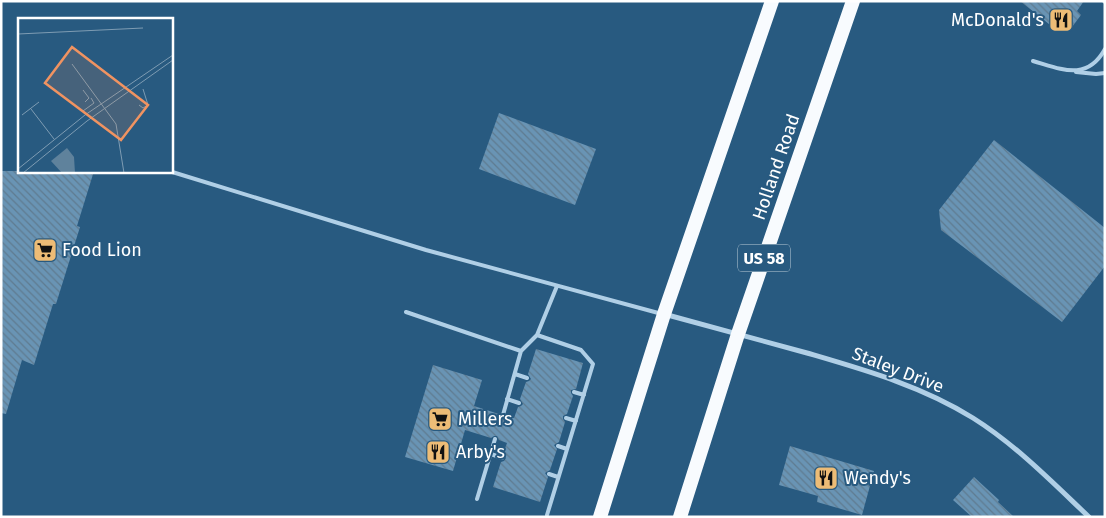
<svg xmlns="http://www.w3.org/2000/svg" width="1106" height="518" font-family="'Fira Sans',sans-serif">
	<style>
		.building { fill: url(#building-back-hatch) }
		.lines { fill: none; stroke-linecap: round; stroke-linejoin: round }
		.service { stroke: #b0cfe6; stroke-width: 4 }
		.minor { stroke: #b0cfe6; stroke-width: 5 }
		.trunk { stroke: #f8fbfe; stroke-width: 14 }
		.labels { text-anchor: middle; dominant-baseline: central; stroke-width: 4; stroke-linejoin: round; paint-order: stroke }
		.shield { fill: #285a80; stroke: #beced9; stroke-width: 1 }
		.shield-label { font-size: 16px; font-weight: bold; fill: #fff }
		.poi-label { font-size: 18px; fill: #fff; stroke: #285a80; text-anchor: start }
		.street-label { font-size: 18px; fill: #fff; stroke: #285a80 }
		.inset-road { fill: none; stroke: #7e9cb3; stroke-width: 1 }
		.view { fill: #f09361; fill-opacity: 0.15; stroke: #f09361; stroke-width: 2.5 }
		.inset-edge { fill: none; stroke: #fff; stroke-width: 2.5 }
	</style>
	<defs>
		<pattern id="building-back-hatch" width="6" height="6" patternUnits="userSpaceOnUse" patternTransform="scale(1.25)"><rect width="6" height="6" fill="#6994b4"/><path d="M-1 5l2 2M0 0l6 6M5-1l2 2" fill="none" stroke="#5f7b90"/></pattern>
	</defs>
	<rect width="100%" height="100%" fill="#285a80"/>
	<!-- building -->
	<path class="building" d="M1020,1H1084L1077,11L1081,15L1069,31L1064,26L1059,32Z
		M499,113L596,149L575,205L479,169Z
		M994,140L1105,228V266L1062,322L941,230L939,210Z
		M1,171H94L77,226L80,227L56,304H53L34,365L22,360L6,414L1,413Z
		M536,349L583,363L576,389L571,390V393L573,396L567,414L563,416V419L565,422L559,442L554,445L557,449L550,470L545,473L548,477L540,502L493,487L501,462L504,461L506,458L503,454L507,443L499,440L497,436H494L491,438L465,430L453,471L405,457L433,365L482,380L474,406L499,414L502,418L507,416L514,418L518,407L521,406L523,404L520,399L526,382L529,381L531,379L528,374Z
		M790,446L874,471L862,515L817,502L818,496L779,485Z
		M974,477L999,500L998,502L1014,517H972L953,500Z"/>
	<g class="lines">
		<!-- service -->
		<path class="service" d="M1104,1L1105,2
			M1033,61C1061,69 1087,82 1105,49
			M1076,72L1096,74L1105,73
			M169,171L426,250L662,314
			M406,312L521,351L503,415
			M537,335L581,350L593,364L547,515
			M521,351L537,335L557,286
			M515,374L527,378
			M574,392L584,395
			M507,399L519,403
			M566,418L576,421
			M558,446L567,449
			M491,454L502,458
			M549,474L558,477
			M477,499L495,439"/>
		<!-- minor -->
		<path class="minor" d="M664,314C712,327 760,340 807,353C865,370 922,386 973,418C1016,445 1052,482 1089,517"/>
		<!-- trunk -->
		<path class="trunk" d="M600,517L664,314L772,1
			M680,517L738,334L853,1"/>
	</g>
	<!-- icons -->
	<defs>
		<g id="restaurant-square" transform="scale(1.25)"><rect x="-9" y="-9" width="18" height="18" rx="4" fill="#edbc76" stroke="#285a80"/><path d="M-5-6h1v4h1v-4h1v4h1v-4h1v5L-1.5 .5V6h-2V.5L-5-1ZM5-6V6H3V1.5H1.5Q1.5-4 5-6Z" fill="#111"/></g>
		<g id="supermarket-square" transform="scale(1.25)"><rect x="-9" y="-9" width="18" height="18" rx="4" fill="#edbc76" stroke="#285a80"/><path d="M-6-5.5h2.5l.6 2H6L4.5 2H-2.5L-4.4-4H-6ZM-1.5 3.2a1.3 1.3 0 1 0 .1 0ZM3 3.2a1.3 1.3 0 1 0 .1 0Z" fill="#111"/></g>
	</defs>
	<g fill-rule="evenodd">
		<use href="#restaurant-square" x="1061" y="20"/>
		<use href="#supermarket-square" x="45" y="250"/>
		<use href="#supermarket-square" x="440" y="419"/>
		<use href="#restaurant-square" x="438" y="452"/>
		<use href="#restaurant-square" x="826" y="478"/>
	</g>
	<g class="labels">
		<!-- shield labels -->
		<rect class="shield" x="738" y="244.5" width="52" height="27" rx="4"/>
		<g class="shield-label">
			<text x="764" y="258">US 58</text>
		</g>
		<!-- poi labels -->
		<g class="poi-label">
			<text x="1044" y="20" text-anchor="end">McDonald's</text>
			<text x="62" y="250">Food Lion</text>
			<text x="458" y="419">Millers</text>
			<text x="456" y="452">Arby's</text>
			<text x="844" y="478">Wendy's</text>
		</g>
		<!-- street labels -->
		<g class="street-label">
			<text transform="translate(776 167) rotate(-71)">Holland Road</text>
			<text transform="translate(898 370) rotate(21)">Staley Drive</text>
		</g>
	</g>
	<!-- overview -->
	<g transform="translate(18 18)">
		<rect width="155" height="155" fill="#285a80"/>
		<path d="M49,130L56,139L57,155H44L33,143Z" fill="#5f829c"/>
		<path class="inset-road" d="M0,16L125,10M54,46L98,106L106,155M65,72L71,80L67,84M121,87L125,90L130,87L125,71M13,91L36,121M65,93L76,85L73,80M4,97L21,84M0,151L67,97L155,37M5,155L69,103L155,42"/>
		<path class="view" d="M54,29L130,87L103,122L27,65Z"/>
		<rect width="155" height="155" class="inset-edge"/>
	</g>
	<!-- border -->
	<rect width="1106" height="518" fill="none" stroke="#ffffff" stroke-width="5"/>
</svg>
